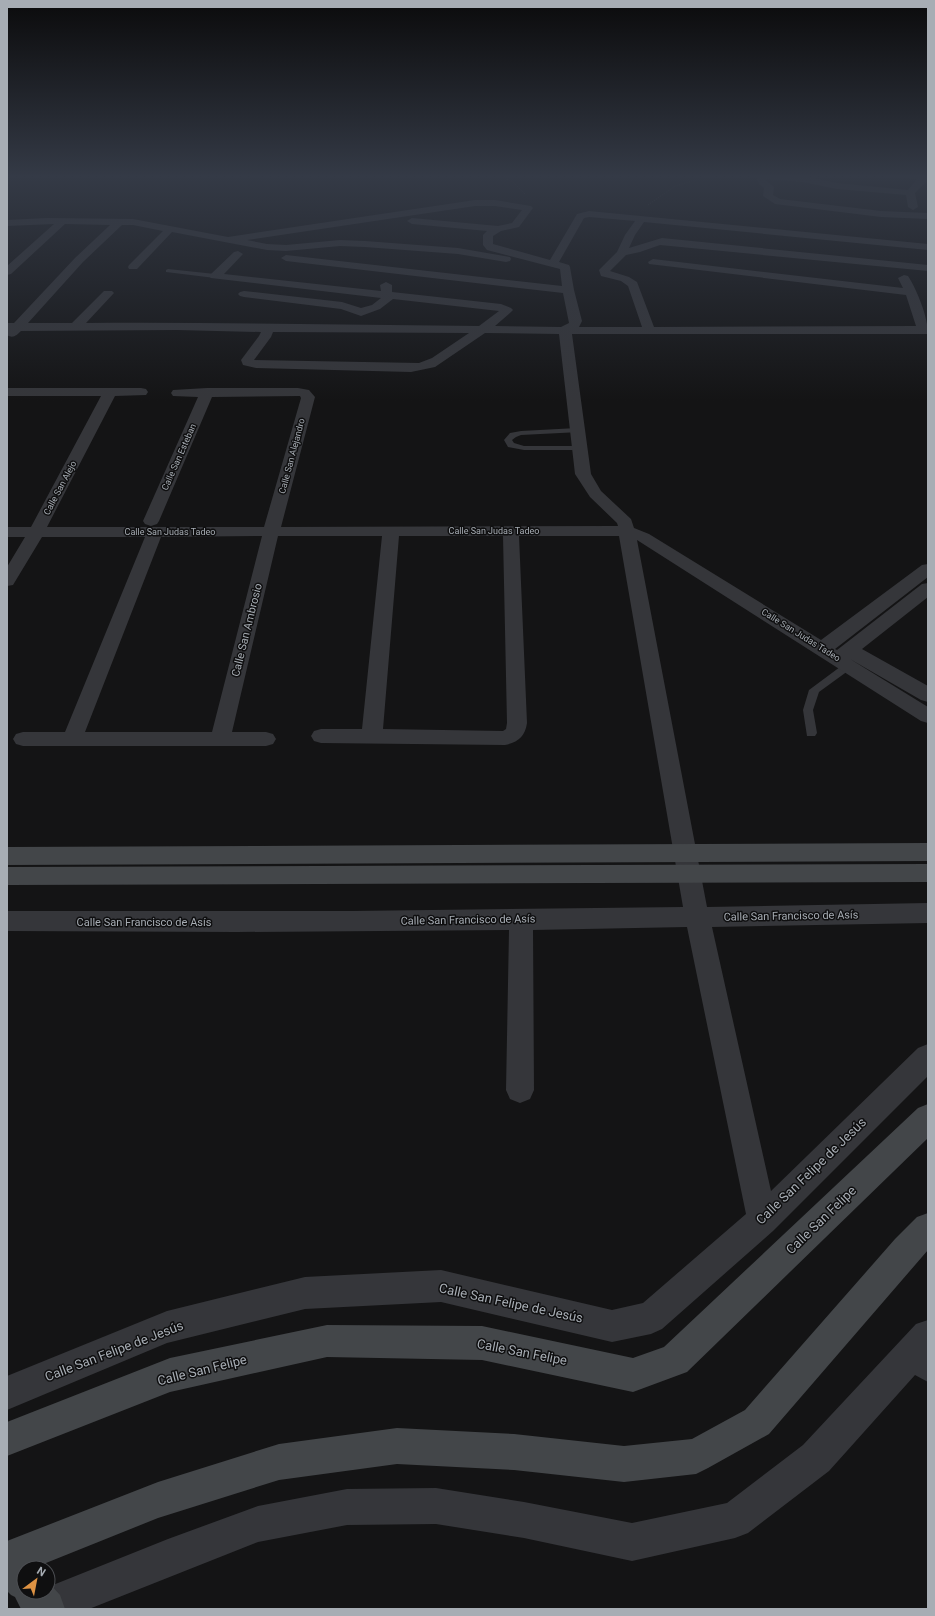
<svg xmlns="http://www.w3.org/2000/svg" width="935" height="1616" font-family="Roboto,sans-serif">
	<style>
		.lines { fill: none; stroke-linecap: round; stroke-linejoin: round }
		.path { stroke: #3b3d40; stroke-width: 1; stroke-dasharray: 1 1.5; stroke-linecap: butt }
		.service { fill: #35363a; fill-rule: evenodd }
		.minor { fill: #35363a; fill-rule: evenodd }
		.secondary { fill: #434649; fill-rule: evenodd }
		.labels { text-anchor: middle; dominant-baseline: central; stroke-width: 3; stroke-linejoin: round; paint-order: stroke }
		.far-street-label { font-size: 9px; fill: #a7adb4; stroke: #0f0f10 }
		.street-label { font-size: 11px; fill: #a7adb4; stroke: #0f0f10 }
		.near-street-label { font-size: 13px; fill: #a7adb4; stroke: #0f0f10 }
	</style>
	<rect width="100%" height="100%" fill="#141415"/>
	<g class="lines">
		<!-- path -->
		<path class="path" d="M498,175L513,182L525,194
			M648,205L675,186L712,175"/>
		<!-- service -->
		<path class="service" d="M168,269L215,274L218,276L215,278L166,272V270Z
			M577,428L581,430L580,432L521,435L516,437L512,440L514,443L524,446H583V450H524L508,447L504,440L510,433L521,431Z
			M848,663L852,664L853,666L852,668L819,692L813,710L817,733L815,736H807L803,710L809,690L844,664Z"/>
		<!-- minor -->
		<path class="minor" d="M755,175L803,176L837,183L908,190L917,179L892,178L889,177L888,175H928V180L915,193L918,207L913,210L908,207L906,195L837,189L803,182L765,179L774,187L773,195L780,199L881,211L928,213V219L881,217L775,204L763,196L764,188L759,184Z
			M475,200H495L531,206L533,208L519,227L501,231L493,236V244L550,260L577,214L589,211L928,244V250L644,222L635,235L629,248L662,238L928,265V271L660,245L640,252L626,255L610,271L629,277L637,282L654,327L916,326L906,295L649,264L648,262L653,259L903,288L898,278L904,275L908,276C917,290 928,317 928,334H572L591,474L601,491L631,519L634,528L649,534L821,640L922,565L928,564V577L835,649L837,650L922,584L928,583V597L862,649L928,686V702L921,700L850,659L928,707V723L921,721L637,540L707,907L928,903V923L712,927L771,1191L918,1048L928,1044V1076L773,1231L662,1329L651,1334L612,1342L441,1302L305,1309L167,1343L7,1410V1376L167,1311L305,1277L441,1270L612,1310L643,1303L746,1214L687,927L533,930L534,1090L530,1099L520,1103L510,1099L506,1090L509,930L237,932L7,931V911H352L683,907L619,536H519L527,723C525,737 518,742 505,745L321,743L314,741L311,736L314,731L321,729H362L382,536H278L232,732H266L273,734L276,739L273,744L266,746H23L16,744L13,739L16,734L23,732H65L145,537H42L13,585L7,586V567L25,537H7V527H31L101,396H7V388H141L146,389L148,392L146,395L115,396L47,527H264L301,398L300,396L212,397L159,521L157,524L151,526L145,524L143,521L198,397L173,396L171,393L173,390L207,388H298L309,390L315,397L281,527L618,526L617,523L590,497L575,474L559,334L485,333L435,367L411,372L256,368L243,365L241,360L259,336L261,332L177,330L21,331C17,335 13,339 7,335V323H14L75,258L110,225L65,224L11,274L7,275V266L54,224L7,226V220L47,218L133,219L228,237ZM475,206H495L522,210L512,223L498,226L412,218L407,221L412,224L487,231L483,235V245L487,250L560,269L562,286L286,255L281,258L286,261L563,293L569,323L561,327L495,326L511,312L513,310L511,308L501,304L392,292V285L386,282L380,285L381,291L224,274L243,254L238,251L234,252L211,274L209,276L211,278L381,298L372,305L361,308L342,302L244,291L240,292L238,294L240,296L244,297L341,309L361,316L380,309L393,299L499,311L479,326C348,325 217,322 86,323L114,293L112,291H104L72,323H28L83,262L122,225H133L163,231L129,265L128,267L129,269H137L172,232L267,250L286,251L340,246L365,247L458,254L506,262L510,261L511,259L510,257L458,248L365,241L340,240L286,245L267,244L247,240ZM589,217L635,221L625,235L617,252L599,270L601,276L621,281L628,286L642,327H579L582,321L574,290L570,267L569,265L559,262L584,218ZM273,332L469,333L432,358L419,363L254,360L271,337ZM262,536L212,732H85L161,537ZM399,536H503L507,723L506,729L503,731L383,729Z
			M928,1320V1382L915,1375L829,1471L748,1533L735,1538L632,1561L524,1538L436,1524L347,1525L258,1542L89,1609H23L28,1595L37,1592H48V1587L168,1539L258,1506L347,1489L436,1488L524,1502L632,1523L727,1503L803,1445L916,1324Z"/>
		<!-- secondary -->
		<path class="secondary" d="M928,843V861L7,865V847Z
			M928,864V882L7,885V867Z
			M928,1104V1138L687,1372L633,1392L482,1360L327,1357L170,1392L7,1456V1422L170,1358L327,1325L482,1326L633,1358L664,1347L918,1108Z
			M928,1213V1250L769,1434L708,1468L696,1474L624,1482L514,1470L397,1464L279,1480L158,1518L36,1567L37,1568H24V1592H48V1582L60,1595L65,1609H21L15,1597L11,1595L7,1591V1541L158,1482L279,1444L397,1428L514,1434L624,1446L692,1439L745,1410L895,1239L917,1217Z"/>
	</g>
	<!-- sky -->
	<linearGradient id="sky" x2="0" y2="1"><stop stop-color="#0b0b0c"/><stop offset="0.44" stop-color="#343a46"/><stop offset="1" stop-color="#343a46" stop-opacity="0"/></linearGradient>
	<rect width="935" height="401" fill="url(#sky)"/>
	<g class="labels">
		<!-- far-street labels -->
		<g class="far-street-label">
			<text transform="translate(292 456) rotate(-75)">Calle San Alejandro</text>
			<text transform="translate(179 457) rotate(-66)">Calle San Esteban</text>
			<text transform="translate(60 488) rotate(-62)">Calle San Alejo</text>
			<text x="494" y="531">Calle San Judas Tadeo</text>
			<text x="170" y="532">Calle San Judas Tadeo</text>
			<text transform="translate(801 635) rotate(32)">Calle San Judas Tadeo</text>
		</g>
		<!-- street labels -->
		<g class="street-label">
			<text transform="translate(247 630) rotate(-76)">Calle San Ambrosio</text>
			<text transform="translate(791 916) rotate(-1)">Calle San Francisco de Asís</text>
			<text transform="translate(468 920) rotate(-1)">Calle San Francisco de Asís</text>
			<text x="144" y="922">Calle San Francisco de Asís</text>
		</g>
		<!-- near-street labels -->
		<g class="near-street-label">
			<text transform="translate(811 1171) rotate(-44)">Calle San Felipe de Jesús</text>
			<text transform="translate(821 1220) rotate(-44)">Calle San Felipe</text>
			<text transform="translate(511 1303) rotate(12)">Calle San Felipe de Jesús</text>
			<text transform="translate(114 1351) rotate(-21)">Calle San Felipe de Jesús</text>
			<text transform="translate(522 1352) rotate(11)">Calle San Felipe</text>
			<text transform="translate(202 1370) rotate(-14)">Calle San Felipe</text>
		</g>
	</g>
	<!-- border -->
	<rect width="935" height="1616" fill="none" stroke="#a7adb4" stroke-width="16"/>
	<!-- north arrow -->
	<g transform="translate(36 1580) rotate(32)"><circle r="19" fill="#0f0f10" stroke="#4c4e52"/>
	<path d="M0-3L7 15L0 10L-7 15Z" fill="#dd9243"/>
	<text y="-6" font-size="11" font-weight="bold" text-anchor="middle" fill="#a7adb4">N</text>
	</g>
</svg>
